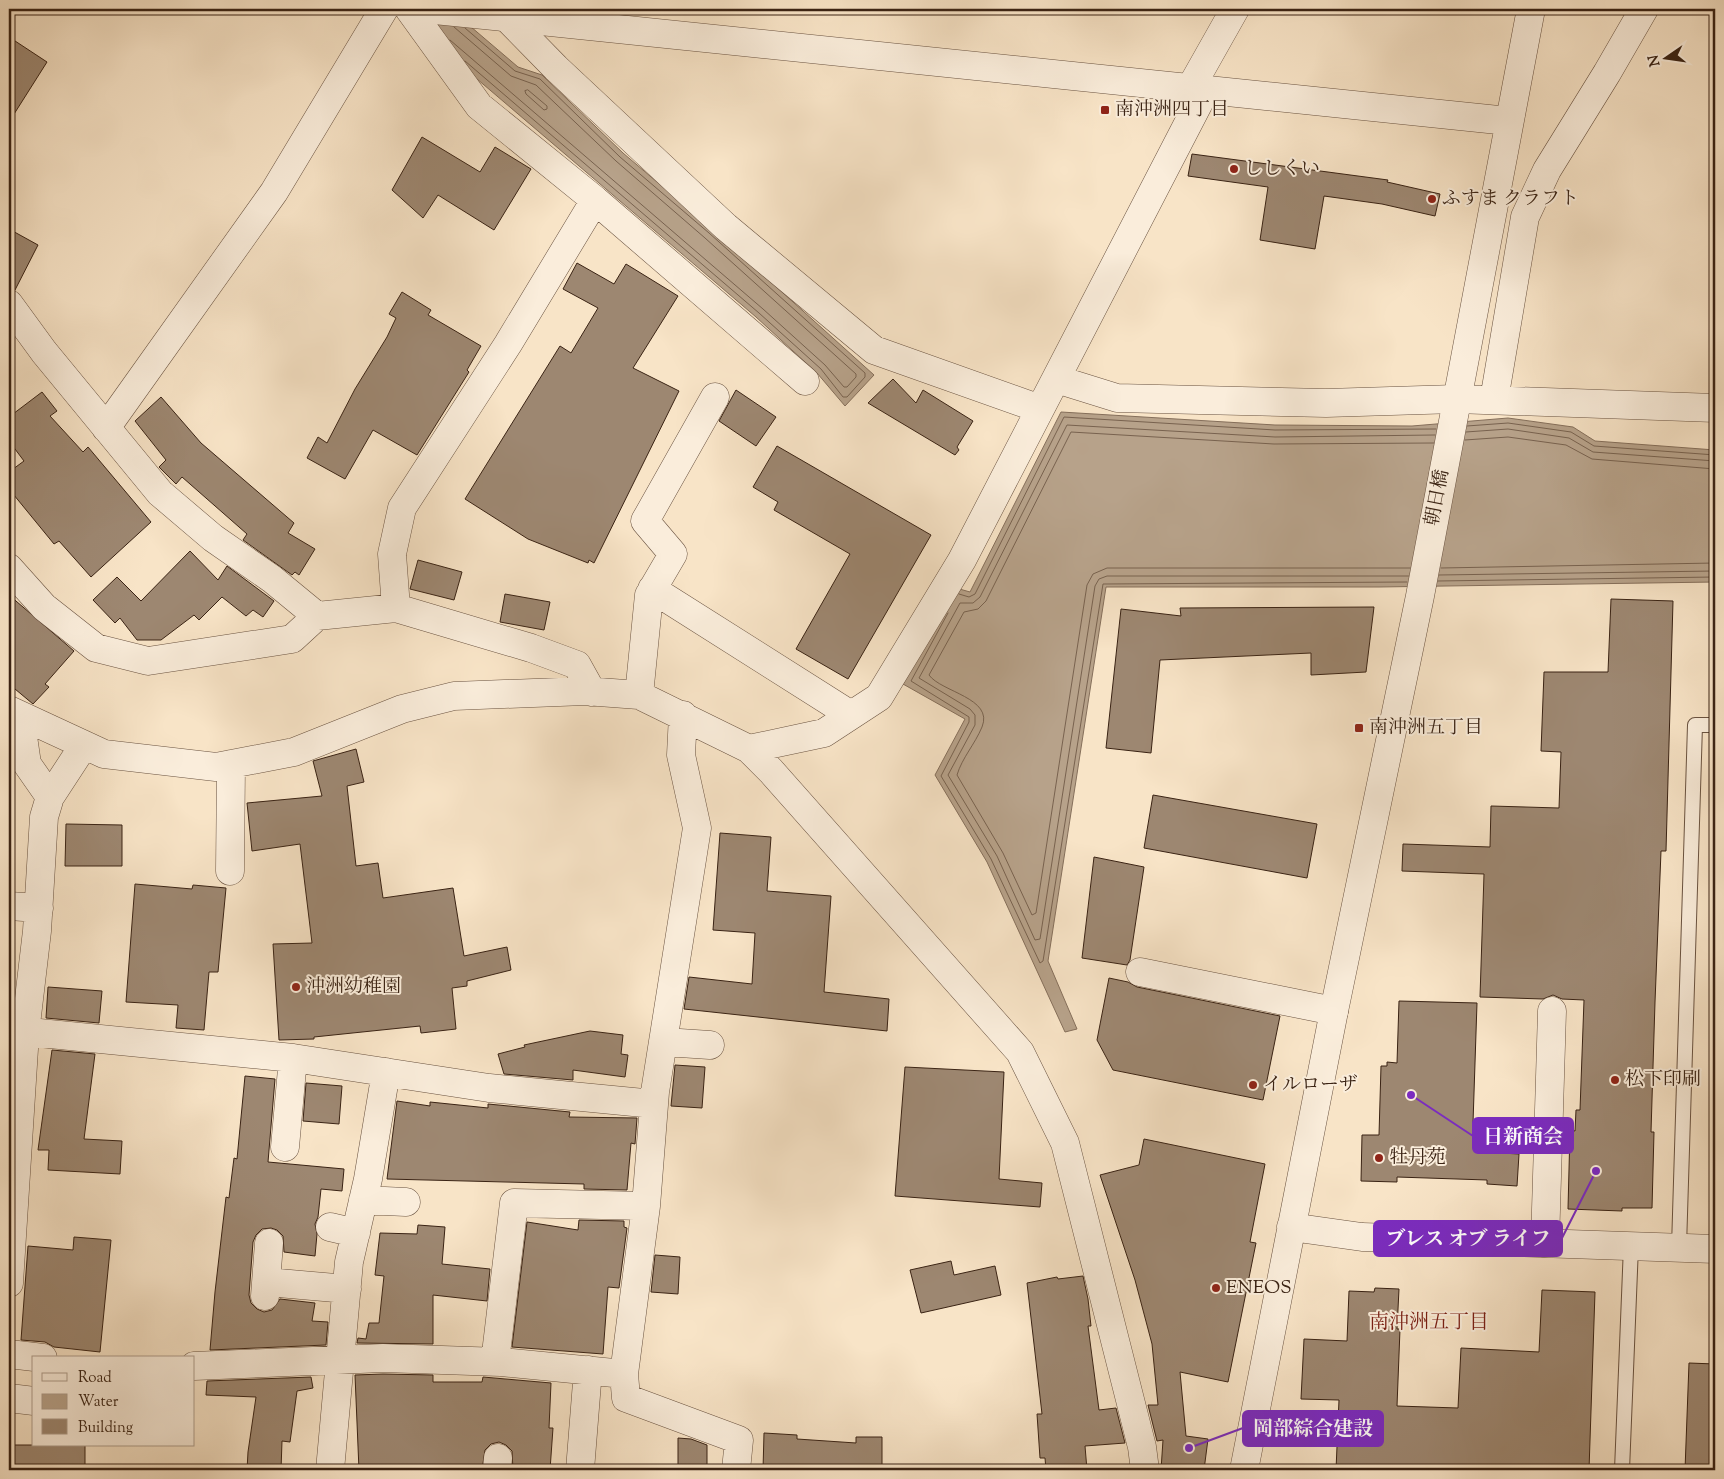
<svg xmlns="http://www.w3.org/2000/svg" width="1724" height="1479" font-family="'Sorts Mill Goudy','Noto Serif JP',serif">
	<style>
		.water { fill: #b7a28a; stroke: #856f5b }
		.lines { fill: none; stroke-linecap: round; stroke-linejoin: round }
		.shore { stroke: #78624f; stroke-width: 1 }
		.building { fill: #9d8771; stroke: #3a2314 }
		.service-casing { stroke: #6a5341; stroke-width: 16 }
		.minor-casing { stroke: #6a5341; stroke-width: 29 }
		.tertiary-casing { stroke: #6a5341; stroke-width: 29 }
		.service { stroke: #faeddb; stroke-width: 14 }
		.minor { stroke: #faeddb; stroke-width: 28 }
		.tertiary { stroke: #faeddb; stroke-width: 28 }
		.poi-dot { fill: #8f2418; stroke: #faeddb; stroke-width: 2 }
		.labels { text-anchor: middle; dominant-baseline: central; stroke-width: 4; stroke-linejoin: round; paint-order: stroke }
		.poi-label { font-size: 19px; fill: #3a2314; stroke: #faeddb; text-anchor: start }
		.street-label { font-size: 19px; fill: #3a2314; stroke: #faeddb }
		.neighbourhood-label { font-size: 20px; fill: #7a1f14; stroke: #faeddb }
		.leader { fill: none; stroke: #7b2cbf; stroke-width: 2 }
		.callout-dot { fill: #7b2cbf; stroke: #faeddb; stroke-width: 2 }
		.callout { fill: #7b2cbf; stroke: #7b2cbf; stroke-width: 2 }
		.callout-label { font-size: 20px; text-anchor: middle; font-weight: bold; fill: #fff }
	</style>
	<rect width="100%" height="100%" fill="#f8e4c7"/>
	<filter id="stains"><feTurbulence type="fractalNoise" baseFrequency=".004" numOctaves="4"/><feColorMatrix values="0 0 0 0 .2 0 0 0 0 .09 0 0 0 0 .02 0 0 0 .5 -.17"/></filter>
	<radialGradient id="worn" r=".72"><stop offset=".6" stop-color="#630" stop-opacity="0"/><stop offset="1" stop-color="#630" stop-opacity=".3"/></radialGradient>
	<!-- water -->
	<path class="water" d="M395,9H450L518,67L542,75L623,153L712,229L874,375L845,406L817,373L756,317Z
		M1061,412L1275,425L1412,426L1508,418L1573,427L1595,441L1715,450V582L1379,587H1106L1048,961L1077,1029L1065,1032L987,862L935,775L965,719L903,684L956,588L970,592Z"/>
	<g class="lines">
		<!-- shore -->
		<path class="shore" d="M450,40L763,309L825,365L844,387H847L856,377V374L705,238L616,161L536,85L511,76L454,27
			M465,61L759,313L821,369L843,397H847L865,377V373L709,233L620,157L540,79L515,71L465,28
			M528,90L547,106V109L544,110L526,94L525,91Z
			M1467,426L1508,423L1571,432L1594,446L1715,455
			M1466,432L1508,429L1569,438L1593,452L1715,461
			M1465,440L1508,437L1566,445L1592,459L1715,469
			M1410,568H1107L1093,574L1087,585L1036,913L1032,915L1003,853L957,775C962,758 975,744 982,727C994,698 941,692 929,675L964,612L978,609L986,601L1071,432L1274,444L1434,443
			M1441,568L1715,563
			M1439,575L1715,571
			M1409,576H1107L1099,579L1095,586L1040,939L1035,940L997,856L948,775L975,725V715L970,709L919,678L960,603H973L980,597L1067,425L1275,437L1435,435
			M1438,581L1715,577
			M959,594L969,597L975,594L1064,417L1275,430L1436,429
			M948,613L911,681L969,717V722L941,776L991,859L1040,963L1043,961L1103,584L1407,582"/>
	</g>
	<!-- building -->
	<path class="building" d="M9,37L47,62L9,122Z
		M422,137L480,172L495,147L531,169L494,230L438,195L423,218L392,190Z
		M1192,154L1388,180L1387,182L1440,194L1435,216L1382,204L1324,196L1315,249L1260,240L1268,187L1188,176Z
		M9,229L38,245L15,290L9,289Z
		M577,263L614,284L626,264L678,296L633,368L679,391L594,563L589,560L588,563L528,539L465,499L560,346L571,353L598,308L563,289Z
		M402,292L431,310L428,315L481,346L467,370L469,372L417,455L373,430L345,479L307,458L318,437L327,443L355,389L387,337L396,318L389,314Z
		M893,379L916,403L923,390L973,421L957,447L959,450L955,455L868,403Z
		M736,390L776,417L756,446L719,421Z
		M42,392L57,411L50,416L83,452L88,447L151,522L91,577L59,541L54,544L9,489V472L24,461L9,441V417Z
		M161,397L201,443L294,523L288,533L315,549L299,575L295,572L292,575L243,540L247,534L182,477L176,484L159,467L166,460L135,421Z
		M777,446L931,535L848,679L796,649L850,554L774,510L778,502L753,487Z
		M190,551L218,580L227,566L274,601L263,617L253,610L246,616L222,597L199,620L194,615L161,640H137L120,618L115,623L93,600L117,577L141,601Z
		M418,560L462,572L454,600L410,589Z
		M505,594L550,602L544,630L500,622Z
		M9,595L74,651L45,684L49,687L33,704L9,684Z
		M1611,599L1673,601L1666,851H1661L1655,1002L1651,1132H1654L1652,1208H1622V1211L1568,1209L1570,1130L1575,1131L1576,1110H1580L1584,1000L1562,999L1553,995L1543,999L1480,997L1484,874L1402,871L1403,844L1490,847L1491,806L1559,808L1561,752L1541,751L1544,672H1608Z
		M1374,607L1366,672L1311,675V653L1160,660L1151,753L1106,748L1121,609L1181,616L1180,608Z
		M356,749L364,782L347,786L356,866L378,863L383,898L453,888L464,956L507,947L511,970L467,981V986L452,988L456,1029L421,1033L420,1026L314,1037V1039L279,1040L273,944L312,943L300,844L252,851L247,803L322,796L313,761Z
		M1153,795L1317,824L1307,878L1144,848Z
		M66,824L122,825V866H65Z
		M720,833L771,837L767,891L831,896L824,992L889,999L887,1031L684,1009L689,977L752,984L755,933L713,930Z
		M1094,857L1144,867L1130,960L1127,965L1082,958Z
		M135,884L192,889L193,885L226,888L218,972H209L204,1030L176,1028L178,1005L126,1002Z
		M1109,978L1128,982L1137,987L1280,1016L1263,1100L1113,1070L1097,1040Z
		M48,987L102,991L99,1023L46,1018Z
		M1399,1001L1477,1003L1473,1123L1502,1124L1501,1153L1519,1154L1517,1186L1487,1184V1180L1397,1177V1182L1361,1181L1362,1135H1379L1381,1066H1387V1062L1397,1063Z
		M590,1031L623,1035L621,1054L628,1055L625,1077L573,1070V1080L504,1074L498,1054L525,1047L524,1045Z
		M52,1050L95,1054L84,1139L122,1141L120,1174L48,1170L49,1150H38Z
		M675,1065L705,1067L702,1108L671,1106Z
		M905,1067L1004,1072L999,1179L1042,1183L1040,1207L895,1196Z
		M245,1076L275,1079L268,1162L344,1169L342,1191L321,1189L318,1217L315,1224L317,1234L315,1256L284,1252L283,1236L277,1230L271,1228L262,1229L256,1235L253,1242L249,1295L251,1303L257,1309L264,1312L272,1310L280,1299L315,1303L312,1321L328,1322L326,1345L210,1350L215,1292L226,1197L229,1198L234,1158L237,1159Z
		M306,1083L342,1086L339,1124L303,1121Z
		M397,1101L430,1106V1102L488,1108V1104L570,1112L569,1117L637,1118L635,1144L631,1143L627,1190L584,1189V1184L387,1179Z
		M1144,1139L1265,1164L1250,1242L1256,1243L1228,1382L1180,1372L1186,1436L1208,1439L1204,1470H1161L1163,1440L1157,1441L1148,1405H1158L1152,1344L1135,1280L1100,1175L1139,1165Z
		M579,1220L624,1221V1227L627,1228L619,1288L608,1287L603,1354L512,1347L527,1222L578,1230Z
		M418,1225L445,1227L442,1264L490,1269L487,1301L433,1295V1344L357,1343L358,1338L366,1339L369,1323H379L384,1276L375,1275L380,1233L417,1234Z
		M74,1237L111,1240L100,1352L54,1347L45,1342L21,1340L28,1246L73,1250Z
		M655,1255L680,1257L678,1294L651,1292Z
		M951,1261L954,1275L995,1266L1001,1295L921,1313L910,1270Z
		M1083,1276L1088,1299L1091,1326H1088L1099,1410L1116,1408L1125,1443L1085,1446L1087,1470H1046L1045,1458H1040L1037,1414H1042L1027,1283L1057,1277L1058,1279Z
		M1375,1288L1399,1289L1397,1329H1400L1397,1406L1458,1408L1461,1348L1539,1352L1542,1290L1595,1292L1589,1470H1336L1339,1400L1301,1399L1304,1339L1347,1341L1349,1291L1374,1292Z
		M1689,1363L1715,1364V1470H1685Z
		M383,1374L433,1375V1382H482L483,1377L551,1383L549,1428H553L550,1470H513L512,1451L506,1445L499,1442L491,1444L485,1450L482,1470H359L355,1375Z
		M311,1377L313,1388L297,1391L290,1442L282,1441L281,1470H247L248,1452L256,1397L206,1395L207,1381Z
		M764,1433L797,1435V1439L856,1443V1437H882V1470H763Z
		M678,1438L691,1439L707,1445V1465H678Z
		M9,1445H85V1470H9Z"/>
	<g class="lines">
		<!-- service casing -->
		<g class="service-casing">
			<path id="service" d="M1679,1247L1695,725H1715
				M1622,1470L1631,1246"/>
		</g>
		<!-- minor casing -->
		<g class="minor-casing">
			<path id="minor" d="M409,9L479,106L595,200L805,381
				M506,17L556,68L726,227L874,350L1040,409
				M1191,87L1235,9
				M9,304L44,352L160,493L213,538L272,579L317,616
				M1056,379L1117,398L1326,403L1456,399L1715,408
				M1494,400L1525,217L1547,170L1607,73L1644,9
				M106,428L274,192L384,9
				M9,568L44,607L96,648L148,661L292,639L317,616L396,608
				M652,589L851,715
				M592,692L577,665L531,648L396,608L392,554L402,508L508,344L595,200
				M639,695L649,595L673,554L645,521L715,397
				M9,710L104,754L216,767L294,752L402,709L454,696L585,691L639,695L749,749L771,771L1020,1052L1065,1143L1142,1447L1145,1470
				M20,716L27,764L50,797
				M749,749L824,733L879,697L962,560L1206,89
				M230,871L231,764
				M9,906L39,908
				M1140,972L1334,1011
				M9,1030L293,1058L489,1088L654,1104
				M664,1042L710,1045
				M285,1147L293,1058
				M363,1200L406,1202
				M330,1227L356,1233
				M1545,1243L1552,1011
				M267,1282L347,1289
				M9,1283L25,1033L37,931L44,817L50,797L84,745
				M265,1296L269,1243
				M9,1354L43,1358
				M495,1362L514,1203L646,1206
				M194,1366L383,1358L501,1362L624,1374L626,1398L739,1440L736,1470
				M624,1374L646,1206L655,1092L697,828L681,755L683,715
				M9,1398L34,1401
				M330,1470L349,1262L368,1179L386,1072
				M497,1470L498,1458
				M580,1470L588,1370"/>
		</g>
		<!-- tertiary casing -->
		<g class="tertiary-casing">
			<path id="tertiary" d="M425,9L1508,121
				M1291,1227L1362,1237L1715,1249
				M1244,1470L1334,1011L1420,596L1531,9"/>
		</g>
		<!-- service -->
		<use href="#service" class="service"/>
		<!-- minor -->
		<use href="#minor" class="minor"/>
		<!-- tertiary -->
		<use href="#tertiary" class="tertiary"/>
	</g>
	<!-- markers -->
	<g class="poi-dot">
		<rect x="1100" y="105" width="10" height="10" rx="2.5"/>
		<circle cx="1234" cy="169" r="5"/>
		<circle cx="1432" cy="199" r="5"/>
		<rect x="1354" y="723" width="10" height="10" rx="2.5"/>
		<circle cx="296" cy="987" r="5"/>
		<circle cx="1615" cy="1080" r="5"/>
		<circle cx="1253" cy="1085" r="5"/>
		<circle cx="1379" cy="1158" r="5"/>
		<circle cx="1216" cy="1288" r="5"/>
	</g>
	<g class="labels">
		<!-- poi labels -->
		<g class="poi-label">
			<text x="1115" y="110">南沖洲四丁目</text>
			<text x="1244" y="169">ししくい</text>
			<text x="1442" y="199">ふすま クラフト</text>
			<text x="1369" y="728">南沖洲五丁目</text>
			<text x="306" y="987">沖洲幼稚園</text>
			<text x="1625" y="1080">松下印刷</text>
			<text x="1263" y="1085">イルローザ</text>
			<text x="1389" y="1158">牡丹苑</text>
			<text x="1226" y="1288">ENEOS</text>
		</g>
		<!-- street labels -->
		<g class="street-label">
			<text transform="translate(1438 498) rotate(-79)">朝日橋</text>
		</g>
		<!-- neighbourhood labels -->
		<g class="neighbourhood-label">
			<text x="1429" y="1323">南沖洲五丁目</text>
		</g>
	</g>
	<!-- callouts -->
	<path class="leader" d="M1411 1095L1473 1136M1596 1171L1562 1238M1189 1448L1243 1428"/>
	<g class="callout-dot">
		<circle cx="1411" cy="1095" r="5"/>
		<circle cx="1596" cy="1171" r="5"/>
		<circle cx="1189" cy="1448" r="5"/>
	</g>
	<g class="callout">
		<rect x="1473" y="1118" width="100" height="35" rx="5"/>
		<rect x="1374" y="1221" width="188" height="35" rx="5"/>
		<rect x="1243" y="1411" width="140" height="35" rx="5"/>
	</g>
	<g class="callout-label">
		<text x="1523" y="1143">日新商会</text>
		<text x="1468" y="1245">ブレス オブ ライフ</text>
		<text x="1313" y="1435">岡部綜合建設</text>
	</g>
	<!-- margin -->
	<rect width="1724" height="1479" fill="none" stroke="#f8e4c7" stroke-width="30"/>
	<rect x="10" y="10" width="1704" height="1459" fill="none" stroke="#3a2314" stroke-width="2.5"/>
	<rect x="15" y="15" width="1694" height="1449" fill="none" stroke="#3a2314"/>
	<!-- legend -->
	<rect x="32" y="1356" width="162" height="90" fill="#faeddb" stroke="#ad9c8b"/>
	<rect x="42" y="1373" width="25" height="8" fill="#faeddb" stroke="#ad9c8b"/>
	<text x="78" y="1382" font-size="15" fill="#3a2314">Road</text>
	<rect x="42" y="1394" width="25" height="15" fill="#b7a28a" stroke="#ad9c8b"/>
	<text x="78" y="1406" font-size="15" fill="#3a2314">Water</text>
	<rect x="42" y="1419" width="25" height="15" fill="#9d8771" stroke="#ad9c8b"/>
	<text x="78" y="1432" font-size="15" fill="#3a2314">Building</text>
	<!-- north arrow -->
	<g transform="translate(1666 58) rotate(257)" stroke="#faeddb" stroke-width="4" paint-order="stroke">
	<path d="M0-4L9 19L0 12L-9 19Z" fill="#3a2314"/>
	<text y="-8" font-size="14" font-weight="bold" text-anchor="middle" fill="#3a2314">N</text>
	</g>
	<rect width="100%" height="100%" filter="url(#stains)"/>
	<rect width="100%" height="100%" fill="url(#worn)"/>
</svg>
